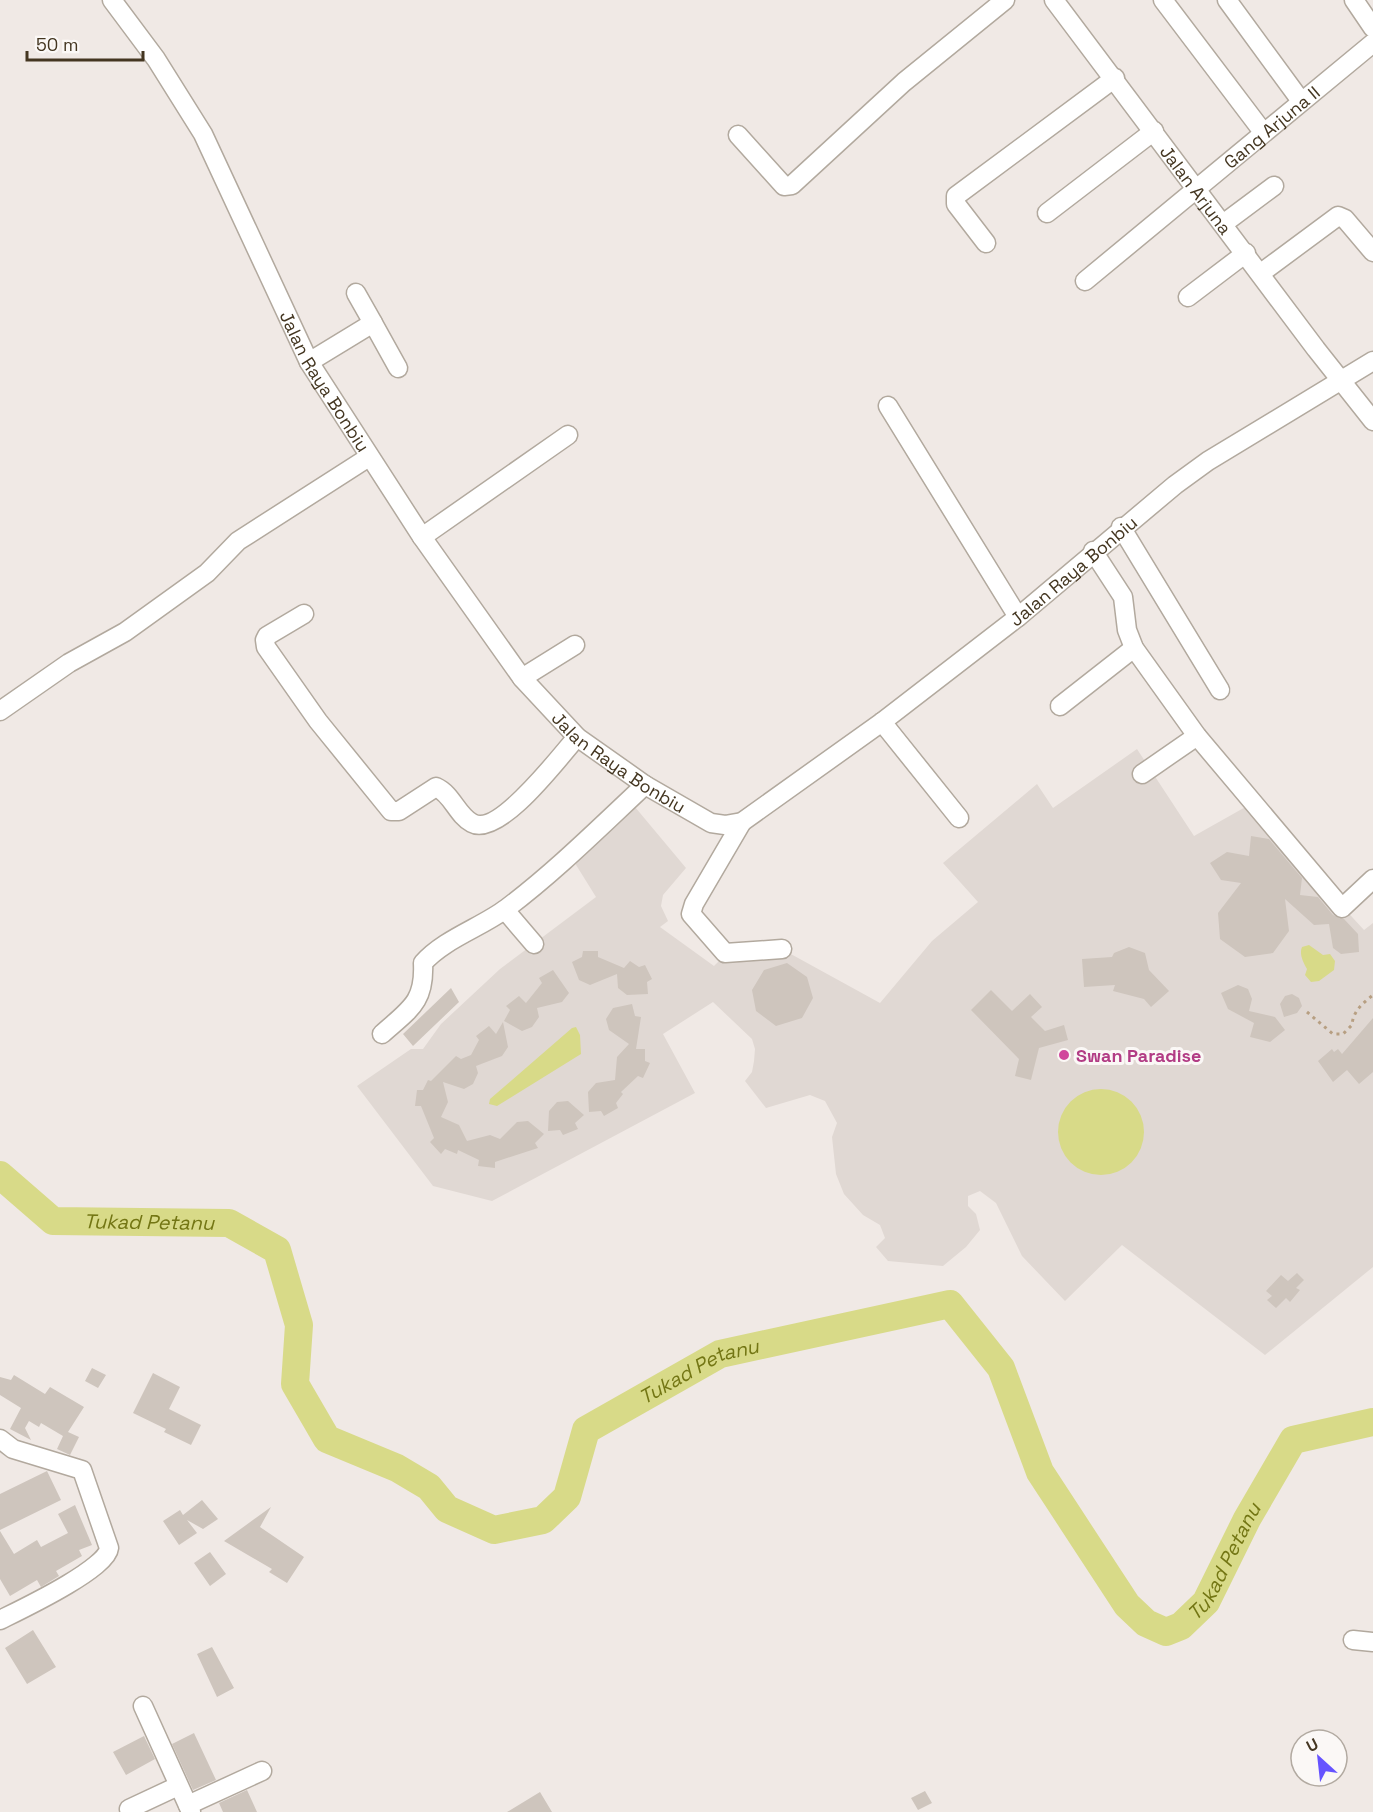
<svg xmlns="http://www.w3.org/2000/svg" width="1373" height="1812" font-family="'Space Grotesk',sans-serif">
	<style>
		.built { fill: #e0d8d3 }
		.water { fill: #d8da88 }
		.lines { fill: none; stroke-linecap: round; stroke-linejoin: round }
		.river { stroke: #d8da88; stroke-width: 28 }
		.building { fill: #cec5bd }
		.minor-casing { stroke: #b2a99e; stroke-width: 21 }
		.path { stroke: #b79f82; stroke-width: 3; stroke-dasharray: 3 4.5; stroke-linecap: butt }
		.minor { stroke: #fff; stroke-width: 18 }
		.hotel-dot { fill: #d1479c; stroke: #fbf8f6; stroke-width: 2 }
		.labels { text-anchor: middle; dominant-baseline: central; stroke-width: 6; stroke-linejoin: round; paint-order: stroke }
		.street-label { font-size: 18px; fill: #443621; stroke: #fbf8f6 }
		.hotel-label { font-size: 18px; font-weight: bold; fill: #b23c85; stroke: #fbf8f6; text-anchor: start }
		.water-label { font-size: 20px; font-style: italic; fill: #737614; stroke: #fbf8f6 }
	</style>
	<rect width="100%" height="100%" fill="#f0e9e5"/>
	<!-- built -->
	<path class="built" d="M1137,749L1194,836L1249,805L1364,930L1373,923V1267L1265,1355L1122,1245L1065,1301L1022,1256L996,1203L980,1191L968,1196V1206L976,1214L980,1230L966,1247L943,1266L888,1261L876,1247L885,1238L880,1225L863,1215L844,1194L836,1174L832,1137L837,1123L825,1101L810,1095L766,1108L745,1081L752,1072L754,1061L755,1049L752,1039L713,1002L663,1034L695,1093L492,1201L433,1186L357,1086L411,1049H423L441,1024L500,969L596,897L573,860L635,807L686,868L663,895L661,906L668,921L660,927L714,966L722,958L789,953L880,1003L932,941L978,902L943,863L1037,784L1053,808Z"/>
	<!-- water -->
	<path class="water" d="M1309,945L1323,955L1330,954L1335,961L1334,970L1319,981L1311,982L1305,975L1307,969C1303,962 1299,954 1302,947Z
		M576,1027L580,1035L581,1054L497,1106L489,1104L490,1099L572,1028Z
		M1058 1132a43 43 0 1 1 86 0a43 43 0 1 1-86 0Z"/>
	<g class="lines">
		<!-- river -->
		<path class="river" id="s1" d="M0,1175L53,1221L229,1223L277,1250L299,1325L295,1384L327,1439L397,1468L429,1487L447,1509L494,1530L543,1520L567,1497L586,1430L720,1354L950,1304L1001,1368L1040,1472L1074,1524L1127,1605L1146,1623L1166,1632L1181,1626L1206,1602L1247,1519L1293,1440L1373,1422"/>
	</g>
	<!-- building -->
	<path class="building" d="M1251,836L1269,839L1302,878L1300,895L1318,897L1333,915L1344,919L1358,934L1359,952L1341,954L1333,948L1329,924L1314,925L1285,899L1289,931L1273,953L1245,957L1220,939L1218,913L1241,883L1221,880L1210,863L1227,852L1249,856Z
		M1129,947L1145,953L1149,970L1169,991L1151,1007L1144,999L1113,991L1115,985L1084,987L1082,959L1112,957L1114,953Z
		M583,951H598V957L624,968L630,961L639,967L645,965L652,979L647,982L648,994L627,995L618,988L617,974L590,985L579,980L572,962L582,957Z
		M787,963L807,977L813,998L802,1018L776,1026L756,1011L752,990L764,970Z
		M553,970L569,993L562,1002L537,1008L539,1017L532,1027L522,1031L504,1021L510,1010L506,1006L519,996L526,1003L542,983L539,978Z
		M1238,985L1248,989L1252,999L1249,1011L1275,1017L1285,1030L1270,1042L1250,1037L1254,1023L1228,1009L1221,993Z
		M451,988L459,1002L413,1046L403,1034Z
		M991,990L1012,1011L1030,994L1042,1007L1031,1017L1045,1031L1064,1025L1068,1040L1039,1048L1031,1080L1015,1076L1019,1059L971,1010Z
		M1292,994L1299,998L1302,1006L1297,1013L1284,1017L1280,1004L1285,996Z
		M632,1004L635,1016L641,1017L636,1049H645V1061L650,1063L643,1078L638,1076L621,1092L623,1094L616,1103L618,1108L604,1116L601,1111L589,1112L588,1092L596,1083L615,1080L617,1057L629,1044L609,1030L606,1019L613,1008Z
		M1373,1018V1072L1359,1084L1347,1070L1333,1082L1318,1061L1332,1049L1334,1052L1338,1049L1342,1054Z
		M503,1022L508,1047L502,1056L476,1066L478,1073L473,1084L464,1089L443,1082L448,1102L441,1117L459,1125L467,1141L490,1135L500,1139L517,1122L528,1121L544,1134L535,1143L538,1148L495,1162V1168L478,1166L479,1160L458,1150L457,1154L445,1149L441,1154L430,1142L434,1138L421,1106H415L417,1090H423L428,1080L431,1081L456,1056L461,1059L471,1055L479,1040L476,1036L489,1026L496,1034Z
		M568,1101L584,1115L575,1123L578,1129L563,1135L560,1130L548,1131L549,1111L557,1102Z
		M1297,1273L1304,1280L1296,1288L1300,1290L1290,1302L1286,1298L1276,1308L1267,1300L1272,1296L1266,1291L1281,1275L1288,1281Z
		M92,1368L106,1375L98,1388L85,1381Z
		M153,1373L180,1387L169,1409L201,1425L191,1445L164,1432L166,1429L133,1413Z
		M14,1375L45,1394L50,1387L84,1407L68,1432L79,1437L70,1455L57,1449L63,1436L41,1423L39,1427L29,1421L25,1428L31,1440L10,1429L21,1408L0,1395V1377L11,1380Z
		M47,1471L61,1500L0,1530V1494Z
		M202,1500L218,1519L203,1529L187,1520L197,1533L179,1545L163,1521L180,1510L183,1515Z
		M75,1505L92,1545L79,1550L82,1556L56,1571L59,1576L41,1587L37,1580L10,1596L0,1579V1531L14,1554L37,1540L41,1547L68,1533L58,1514Z
		M271,1507L260,1527L304,1557L287,1583L269,1572L272,1569L224,1541Z
		M210,1552L226,1574L210,1586L194,1563Z
		M33,1630L56,1667L27,1684L5,1648Z
		M212,1647L234,1688L217,1697L197,1654Z
		M194,1733L216,1780L193,1790L172,1744Z
		M144,1736L155,1759L126,1775L113,1752Z
		M247,1790L257,1812H223L219,1803Z
		M925,1791L932,1803L918,1810L911,1798Z
		M540,1792L552,1812H507Z"/>
	<g class="lines">
		<!-- minor casing -->
		<g class="minor-casing">
			<g id="minor">
				<path id="s2" d="M112,0L156,59L203,134L309,362L422,537L522,678L577,737L645,785L711,823L725,825L742,822L882,722L1018,617L1175,485L1208,461L1373,361"/>
				<path id="s3" d="M1054,0L1316,349L1373,421"/>
				<path d="M1163,0L1263,132"/>
				<path d="M1227,0L1301,101"/>
				<path d="M1354,0L1373,28"/>
				<path d="M738,135L784,186L792,185L904,82L1005,0"/>
				<path d="M1047,213L1154,131"/>
				<path d="M1223,224L1274,186"/>
				<path d="M986,243L956,204V196L1115,78"/>
				<path d="M1261,273L1338,216L1345,219L1373,252"/>
				<path id="s4" d="M1085,281L1373,43"/>
				<path d="M356,293L373,323"/>
				<path d="M1188,297L1246,253"/>
				<path d="M309,362L373,323L398,368"/>
				<path d="M888,406L1018,617"/>
				<path d="M1121,527L1220,690"/>
				<path d="M422,537L568,435"/>
				<path d="M1093,551L1123,597L1127,630L1134,648L1197,736L1342,908L1373,879"/>
				<path d="M304,614L267,636L265,640L266,647L318,721L391,811H399L436,787C452,794 457,815 472,823C499,838 560,756 577,737"/>
				<path d="M522,678L575,645"/>
				<path d="M1060,706L1134,648"/>
				<path d="M0,711L69,663L125,632L207,573L238,541L369,457"/>
				<path d="M882,722L959,818"/>
				<path d="M1142,774L1197,736"/>
				<path d="M742,822L694,904L691,914L725,953L782,949"/>
				<path d="M505,910L534,944"/>
				<path d="M382,1034C410,1009 425,1002 423,963C444,939 482,927 507,908C556,871 600,827 645,785"/>
				<path d="M0,1439L13,1449L82,1470L109,1548C107,1569 20,1610 0,1620"/>
				<path d="M1353,1640L1373,1642"/>
				<path d="M143,1706L191,1812"/>
				<path d="M188,1805L262,1771"/>
				<path d="M129,1809L178,1786"/>
			</g>
		</g>
		<!-- path -->
		<path class="path" d="M1307,1012L1333,1034H1343L1352,1025C1353,1011 1363,1003 1373,995"/>
		<!-- minor -->
		<use href="#minor" class="minor"/>
	</g>
	<!-- markers -->
	<circle class="hotel-dot" cx="1064" cy="1055" r="6"/>
	<g class="labels">
		<!-- street labels -->
		<g class="street-label">
			<text stroke="none"><textPath href="#s4" startOffset="242">Gang Arjuna II</textPath></text>
			<text stroke="none"><textPath href="#s3" startOffset="237">Jalan Arjuna</textPath></text>
			<text stroke="none"><textPath href="#s2" startOffset="438">Jalan Raya Bonbiu</textPath></text>
			<text stroke="none"><textPath href="#s2" startOffset="1482">Jalan Raya Bonbiu</textPath></text>
			<text stroke="none"><textPath href="#s2" startOffset="924">Jalan Raya Bonbiu</textPath></text>
		</g>
		<!-- hotel labels -->
		<g class="hotel-label">
			<text x="1076" y="1055">Swan Paradise</text>
		</g>
		<!-- water labels -->
		<g class="water-label">
			<text stroke="none"><textPath href="#s1" startOffset="166">Tukad Petanu</textPath></text>
			<text stroke="none"><textPath href="#s1" startOffset="976">Tukad Petanu</textPath></text>
			<text stroke="none"><textPath href="#s1" startOffset="1732">Tukad Petanu</textPath></text>
		</g>
	</g>
	<!-- north arrow -->
	<g transform="translate(1319 1758) rotate(333)"><circle r="28" fill="#fbf8f6" stroke="#b2aaa1" stroke-width="1.5"/>
	<path d="M0-4.5L10 22L0 15L-10 22Z" fill="#6653ff"/>
	<text y="-9" font-size="16" font-weight="bold" text-anchor="middle" fill="#443621">U</text>
	</g>
	<!-- scale -->
	<path d="M27 51v9h116v-9" fill="none" stroke="#443621" stroke-width="3"/>
	<text x="36" y="51" font-size="18" fill="#443621" stroke="#fbf8f6" stroke-width="4.5" paint-order="stroke">50 m</text>
</svg>
